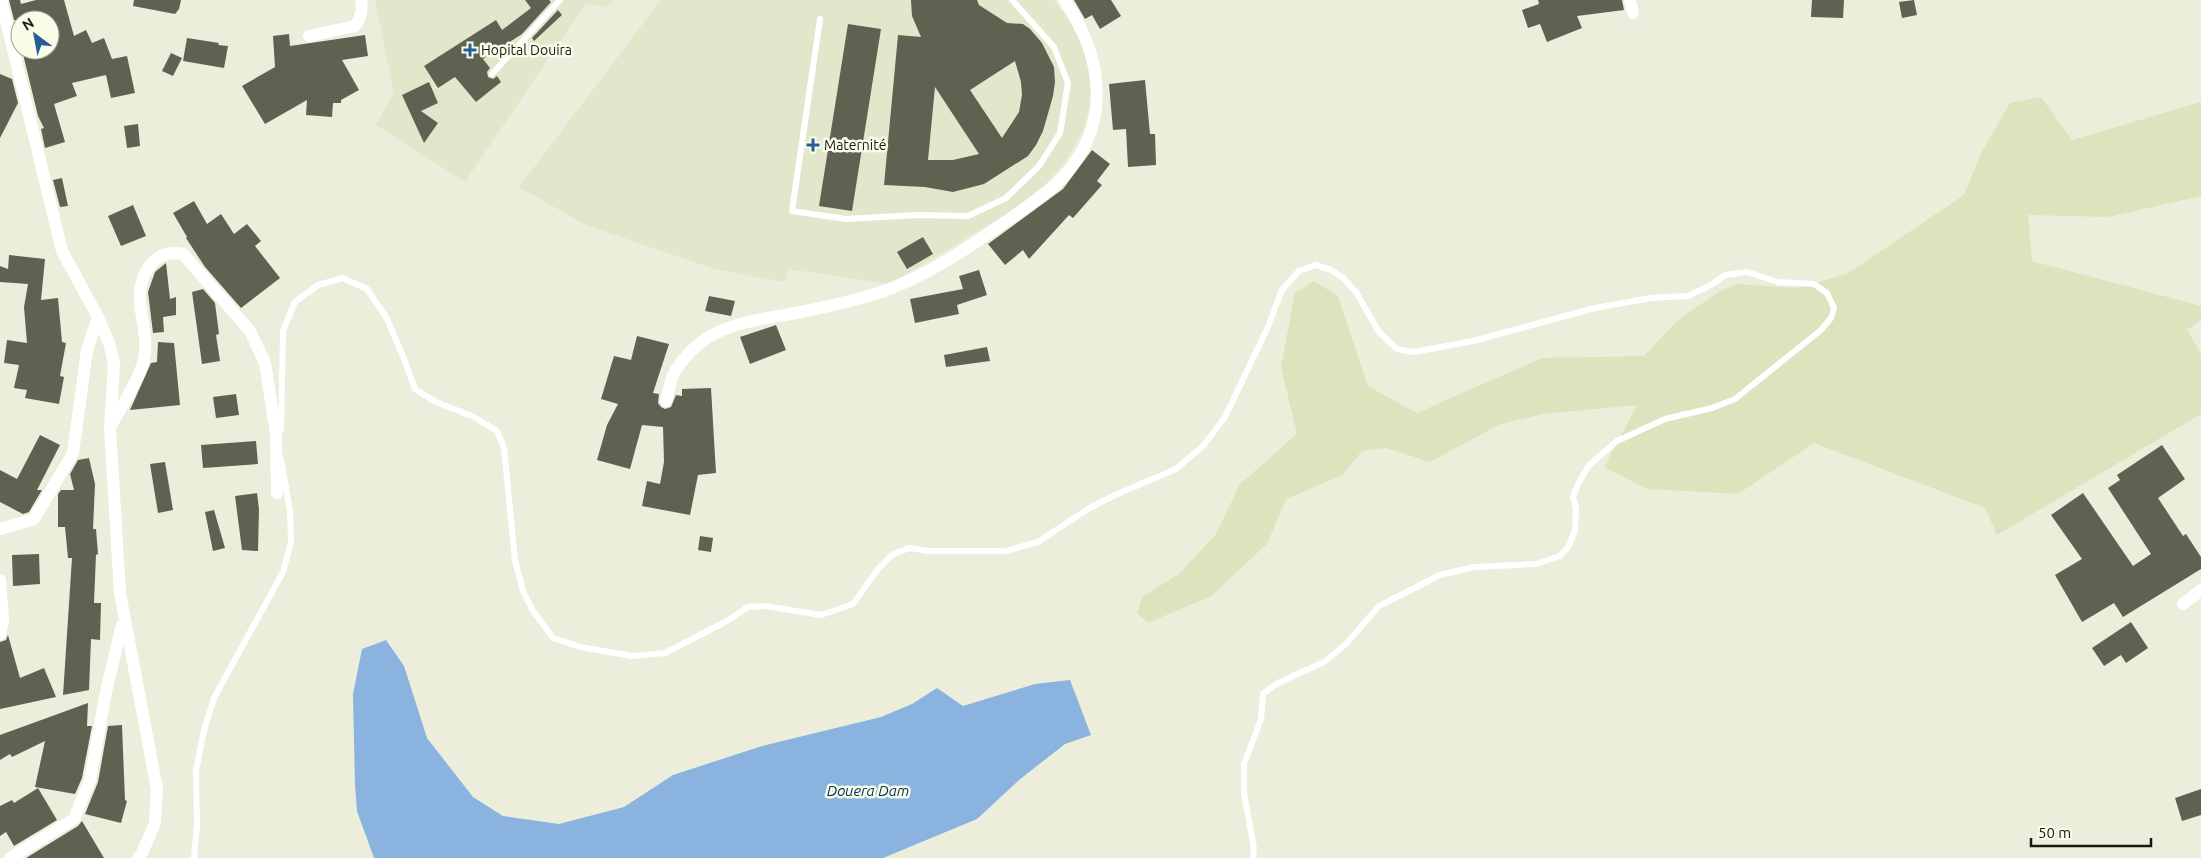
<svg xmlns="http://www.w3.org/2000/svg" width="2201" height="858" font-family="Ubuntu,sans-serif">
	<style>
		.built { fill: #e2e6cb }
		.green { fill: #dee3be }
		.water { fill: #8ab3e0 }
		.building { fill: #606251; fill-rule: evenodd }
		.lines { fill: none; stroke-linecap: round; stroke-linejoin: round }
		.lane { stroke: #fff; stroke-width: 6 }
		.street { stroke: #fff; stroke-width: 12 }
		.poi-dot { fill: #285e97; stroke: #f9fce8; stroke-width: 2 }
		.labels { text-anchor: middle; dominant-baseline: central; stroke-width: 5; stroke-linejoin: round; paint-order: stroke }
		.poi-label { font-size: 14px; fill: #181912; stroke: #f9fce8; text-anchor: start }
		.water-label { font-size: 15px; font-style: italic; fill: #03305a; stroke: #f9fce8 }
	</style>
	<rect width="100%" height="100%" fill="#eceedb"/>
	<!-- built -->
	<path class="built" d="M375,0H614L606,8L586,3L465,182L376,125L394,93Z
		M661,0H1054L1072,25L1086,52L1091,72V102L1083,131L1067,159L1046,184L1018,207L890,284L788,269L785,282L714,269L586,225L519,187Z"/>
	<!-- green -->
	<path class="green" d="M2041,97L2072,140L2201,102V196L2108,217L2028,215L2032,261L2201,306V320L2187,330L2201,354V414L1997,535L1985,508L1814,443L1738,494L1647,489L1604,467L1637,405L1543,414L1500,424L1430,462L1386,448L1362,451L1342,475L1286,499L1267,544L1211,596L1148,623L1137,613L1142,597L1179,574L1216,534L1240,484L1297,434L1281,367L1295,293L1314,281L1338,296L1368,386L1417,413L1542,358L1644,356L1676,322L1718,292L1737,284L1796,288L1847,274L1964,195L1981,153L2010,103Z"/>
	<!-- water -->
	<path class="water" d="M386,640L404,666L427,738L473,797L503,816L559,824L624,807L673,775L762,746L881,717L912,704L937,688L963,706L1035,684L1070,680L1091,735L1065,744L1019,780L977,819L883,858H374L357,811L355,785L353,694L362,649Z"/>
	<!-- building -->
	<path class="building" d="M9,0H20L21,4L36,0H64L74,36L86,30L92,43L104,38L112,59L127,56L135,93L111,98L106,75L72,83L77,96L54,104L65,142L45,148L41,129L44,128L38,116L22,50H50V20H14Z
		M134,0H181L179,9L175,14L133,6Z
		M525,0H549L551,2L522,34L483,59L490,68L487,72L488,77L493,79L497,76L501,82L476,102L455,77L438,88L424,66L496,20L502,30L531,8Z
		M911,0H977L979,5L1007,23L1023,24L1030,29L1042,43L1054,67L1055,82L1053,96L1043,131L1036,145L1028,156L984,184L953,192L925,187L884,185L898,35L921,37L912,16ZM1015,61L1021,82L1022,95L1019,112L1002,138L970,90ZM935,87L979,154L953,160H928Z
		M1074,0H1111L1121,16L1100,29L1092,15L1085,19Z
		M1538,0H1622L1624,10L1577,16L1582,28L1547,42L1540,24L1528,28L1522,10L1539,4Z
		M1812,0H1844L1843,18L1811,17Z
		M1914,0L1917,15L1902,18L1899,2Z
		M558,10L562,15L534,41L532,38Z
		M848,24L881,29L852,211L819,206Z
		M289,34L290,46L365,35L368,56L342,60L359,90L341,100V103H333L332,117L306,115L307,100L265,124L242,86L275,67L273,36Z
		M187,38L219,43L218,45L228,46L224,68L183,61Z
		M171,53L182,58L173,76L162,71Z
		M0,74L12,79L18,103L0,138Z
		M1145,80L1150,134H1155L1156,165L1128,167L1126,129L1113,130L1109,84Z
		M429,82L438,103L421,111L438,123L424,143L402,95Z
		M138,124L140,146L127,148L124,126Z
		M1092,150L1110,164L1097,181L1102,185L1073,218L1069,215L1029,259L1023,250L1005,265L988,244L1063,189Z
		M62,178L68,206L60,207L53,180Z
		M194,201L207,224L221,214L234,234L247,224L261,241L255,246L280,278L241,308L205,267L186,238L187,237L173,213Z
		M133,205L146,236L121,246L108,216Z
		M923,237L933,254L907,269L897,252Z
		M9,255L45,259L41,300L58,298L62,342L66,343L60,376L64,377L59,404L25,398L27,390L14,388L19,365L4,363L7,340L27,343L24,307L28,284L0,282V266L8,269Z
		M166,263L170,299L176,297V315L163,317L164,332L153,333L148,292L155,272Z
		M979,270L987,295L957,305L959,314L915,323L910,299L963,289L959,276Z
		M203,289L215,303L219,334L216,335L220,361L202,364L192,292Z
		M709,296L735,301L731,316L705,311Z
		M776,325L786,350L750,364L740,337Z
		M637,336L669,344L653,393L659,394L658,403L661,407L665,409L671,407L676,395L682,396V389L711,388L716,473L698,475L690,515L642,506L647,481L660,484L664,462L663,427L642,425L630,469L597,460L607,425L618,404L601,399L614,356L631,360Z
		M158,342L174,343L180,405L130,410L151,363L157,362Z
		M987,347L990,361L946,367L944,355Z
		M236,394L239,415L216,418L213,397Z
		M40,435L60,445L37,490H42L29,512L23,514L0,502V470L17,479Z
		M256,441L258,464L203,468L201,445Z
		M2162,445L2185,479L2158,498L2183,536L2186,534L2201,557V569L2123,617L2114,603L2082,622L2055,575L2082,559L2051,515L2083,493L2133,566L2151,554L2108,488L2120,480L2117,475Z
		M89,458L95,484L93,529H96L98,554L96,555L94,603H101L100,640L91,639L89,690L63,695L72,558H68L65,527H58V494L61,490H74L70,474L78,460Z
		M165,462L173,510L158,513L150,464Z
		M257,493L259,509L258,551L242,550L235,496Z
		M214,510L225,548L213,551L205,512Z
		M700,536L713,538L711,552L698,550Z
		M39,554L40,584L13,586L12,555Z
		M2131,622L2148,648L2126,663L2121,655L2104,666L2092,648Z
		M8,635L20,678L44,668L56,697L0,709V642L6,640Z
		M88,703L87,726H92L82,778L75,794L35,787L45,741L12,757L10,754L0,760V735Z
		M122,725L125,800L127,801L121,823L85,814L98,782L108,726Z
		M38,788L57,820L14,846L6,832L0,836V806L12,800L14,803Z
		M2201,789V815L2182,821L2175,798Z
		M82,821L104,858H26L78,826Z"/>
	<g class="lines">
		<!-- lane -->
		<path class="lane" d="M820,19L792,211L846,219L917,215L968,216L1006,198L1039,166L1060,133L1068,83L1054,47L1012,0
			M492,74L560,0
			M281,429L283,331L295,302L318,285L343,278L367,289L386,317L403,356L415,389L434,401L474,417L497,431L504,448L515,560L523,591L533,611L553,638L580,647L632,656L665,653L727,621L748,607L765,606L821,615L853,604L878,569L892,555L909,548L929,551H1006L1038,542L1088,509L1113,496L1176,469L1203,446L1225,417L1267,329L1282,290L1299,271L1315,265L1329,269L1342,277L1356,292L1379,332L1397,349L1414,352L1473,341L1595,308L1651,298L1688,296L1711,285L1725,275L1747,272L1778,282L1814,284L1827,293L1834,308L1831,318L1821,330L1735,399L1712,408L1665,419L1617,441L1589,465L1577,486L1573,497L1576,508L1575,530L1569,546L1560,556L1536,564L1474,567L1440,575L1379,606L1346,644L1324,662L1278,683L1263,694L1261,719L1244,764V793L1254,849L1253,858
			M194,858L197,827L196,771L203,734L214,698L283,572L291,542L290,511L281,459"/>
		<!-- street -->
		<path class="street" d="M1,0L62,251L98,317L109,343L114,363L110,429L120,593L157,789L155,823L142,853L138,858
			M1630,0L1633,13
			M309,36L355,26C361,18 363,11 361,0
			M666,401C668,393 670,383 673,375C681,360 697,343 712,335C735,323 760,319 785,315C817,309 852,302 884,291C923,277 961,253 995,229C1015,215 1048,194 1064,176C1112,123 1103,56 1064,0
			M112,424C120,409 142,374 144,359C149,335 138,312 140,291C143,267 158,249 183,254L250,331L265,363L276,434L277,493
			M0,529L34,519L73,453L87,350L98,317
			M0,580L3,619L0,634
			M2183,604L2201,590
			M10,858L74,819L90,780L106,692L122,625"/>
	</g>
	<!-- markers -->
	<g class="poi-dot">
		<path d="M467.5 42.5h5v5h5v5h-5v5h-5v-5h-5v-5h5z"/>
		<path d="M810.5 137.5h5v5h5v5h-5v5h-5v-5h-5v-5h5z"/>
	</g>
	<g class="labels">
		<!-- poi labels -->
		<g class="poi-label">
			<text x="481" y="50">Hopital Douira</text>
			<text x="824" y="145">Maternité</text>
		</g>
		<!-- water labels -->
		<g class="water-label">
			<text x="868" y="790">Douera Dam</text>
		</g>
	</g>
	<!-- north arrow -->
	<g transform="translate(35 35) rotate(328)"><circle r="24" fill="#f9fce8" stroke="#9fa192"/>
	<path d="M0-4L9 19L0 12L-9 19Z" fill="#285e97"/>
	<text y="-8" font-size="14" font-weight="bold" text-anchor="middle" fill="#181912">N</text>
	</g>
	<!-- scale -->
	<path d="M2031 838v8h120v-8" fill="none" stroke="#181912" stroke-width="2.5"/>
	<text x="2038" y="838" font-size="15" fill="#181912" stroke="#f9fce8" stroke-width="4" paint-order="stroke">50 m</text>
</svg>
